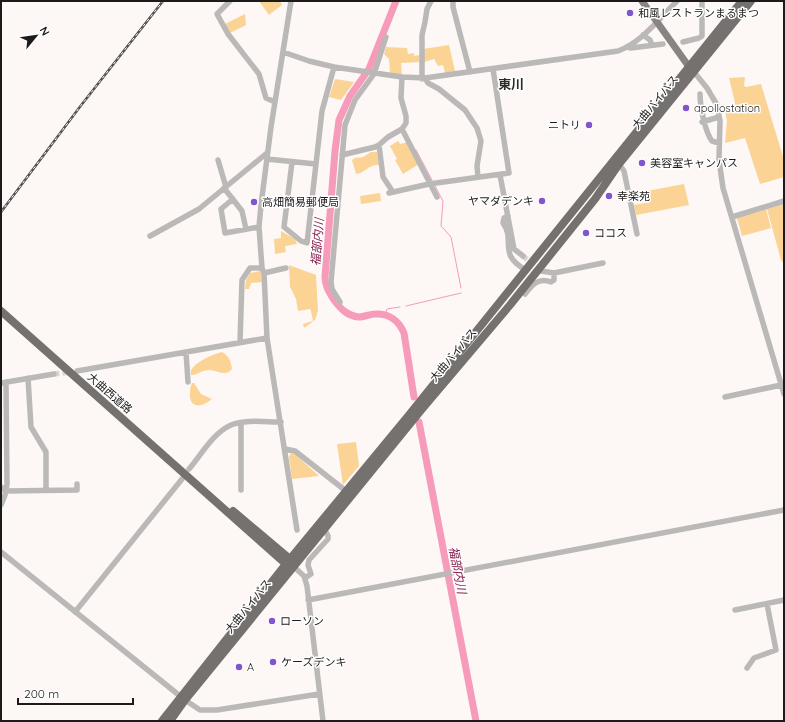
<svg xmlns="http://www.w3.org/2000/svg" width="785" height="722" font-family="Quicksand,'Noto Sans JP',sans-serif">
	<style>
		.green { fill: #fbd495 }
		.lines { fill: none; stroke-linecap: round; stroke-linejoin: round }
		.stream { stroke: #f69bba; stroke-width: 1 }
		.river { stroke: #f69bba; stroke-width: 7 }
		.minor-tunnel { stroke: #dbd6d4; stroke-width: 5.5; stroke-dasharray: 5.5 3; stroke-linecap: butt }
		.minor { stroke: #bbb9b8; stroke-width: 5.5 }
		.major { stroke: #888482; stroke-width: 7 }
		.highway { stroke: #75716e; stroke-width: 8 }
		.rail-casing { stroke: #524f4e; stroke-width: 2.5 }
		.rail { stroke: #fff; stroke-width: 1; stroke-dasharray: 3; stroke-linecap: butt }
		.poi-dot { fill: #8255ce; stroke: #fff; stroke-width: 1.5 }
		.labels { text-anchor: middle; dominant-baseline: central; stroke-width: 3; stroke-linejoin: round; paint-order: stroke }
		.poi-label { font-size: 11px; fill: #1c1a1a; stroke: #fff; text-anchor: start }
		.street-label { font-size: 11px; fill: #1c1a1a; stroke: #fff }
		.water-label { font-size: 12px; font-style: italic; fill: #861e4d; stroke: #fff }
		.quarter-label { font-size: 13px; font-weight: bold; fill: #2f2b2a; stroke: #fff }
	</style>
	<rect width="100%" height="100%" fill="#fdf7f5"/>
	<!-- green -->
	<path class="green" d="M259,1H280L282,5L269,15Z
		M245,14L246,25L230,33L225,24Z
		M449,45L455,71L445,73L443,65L438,66L434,59L424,62L423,49Z
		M386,47L407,48L408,54L414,53V56L419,55L420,62L401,63L402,76L390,73L389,59L384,54Z
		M745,77L744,86L746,87L761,84L784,160V177L760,184L745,138L725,143L727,121L725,111L736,107L729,78Z
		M335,79L354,82L341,100L329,97Z
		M398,141L400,144L408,142L419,164L403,174L395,160L397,159L390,146Z
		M371,152H377L379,165C369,164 365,173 356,174L352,160L355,158L363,157Z
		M684,184L689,205L636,215L634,205L650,202L647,191Z
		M380,193L381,201L361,204L360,196Z
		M784,204V264L781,260L767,209Z
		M766,209L771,228L742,236L737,218Z
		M281,231L295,239L297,244L285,246L286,252L275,254L274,239L281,238Z
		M289,265L316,275L318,311L315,320L304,328L303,324L313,321L311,311L310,309L298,311L296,299L290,287Z
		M261,271L262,282L251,283L249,289H245L246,280L250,273Z
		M222,352C229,356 231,361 232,369C225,377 219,371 210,370C201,370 196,376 191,375V370C197,361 211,355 222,352Z
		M192,383H194L201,394L212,399C204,406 191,410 190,396C190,391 190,387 192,383Z
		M356,442L359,466L343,485L337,444Z
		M291,453L295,454L319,476L292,479L289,457Z"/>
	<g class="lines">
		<!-- stream -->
		<path class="stream" d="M416,150L432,180
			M435,186L443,201L441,226L451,237L461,288
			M406,306L461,293
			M385,315L387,309L400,307"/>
		<!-- river -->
		<path class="river" d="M396,1L369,69L350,96L339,120L335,151L325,277C325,286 329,292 334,300C340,308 347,316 359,317C364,317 370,314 375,314C389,313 399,321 404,333L414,397
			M419,422L476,721"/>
		<!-- minor-tunnel -->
		<path class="minor-tunnel" d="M523,256L541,271
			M54,374L71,372"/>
		<!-- minor -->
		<path class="minor" d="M230,1L217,14L228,34L259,74L266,98L275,102
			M291,1L271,127L261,205L259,227L262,268L264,273L267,338L297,530
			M453,1V7L470,72
			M643,35L650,40L652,45
			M683,42L699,38L702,36V1
			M627,47L631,48L663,44
			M283,52L309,61L334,67L402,77L425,78L618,51C642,42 659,19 677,1
			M694,72L707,88L717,105L720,121L719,160L723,188L784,394
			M425,78L428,83L439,89L465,110L477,128L481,141L477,166L478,177
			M422,79V35L425,22L427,9L431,1
			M700,94C700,106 705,132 712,141L719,143
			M702,122L719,117
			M402,129L437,197
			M379,145L383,177L393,192
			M342,155L375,147L379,145L388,137L402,129L406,123V116L401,98L402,77
			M267,159L316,164
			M218,160L226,187
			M292,162L284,227L301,241L307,243L322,111L334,67
			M619,164L624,171L637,234
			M500,175L514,249L523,256
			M224,188L242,211L246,229
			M389,193L429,184L509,173L493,69
			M233,199L221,209L225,233L259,227
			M262,199L311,205
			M508,216L504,218L503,223C516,241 497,254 526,270
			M732,217L784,201
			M150,236L199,209L267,153
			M541,271L554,273L603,263
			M264,273L286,268
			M525,294C532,285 538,277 551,282L554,280V273
			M340,302L332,289L331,282L345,125L355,100L374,74L386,37
			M240,342L242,280L250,268H262
			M186,352L188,382
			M77,371L267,338
			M28,378L31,427L46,452V490
			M1,383L54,374
			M725,397L781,385
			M241,423V490
			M285,449L295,451L346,491
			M189,469C201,455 213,433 231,425C246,419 265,422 281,422
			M1,487L6,491L77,490V484
			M1,505L5,495L7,484L6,382
			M1,552L185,700L200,710H217L319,694
			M294,567L304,576L307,586L323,721
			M305,578L311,574L308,565L309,560L328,539V536L325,530
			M308,600L784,510
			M735,610L784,600
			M75,612L182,479
			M747,668L754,658L776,650L767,604"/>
		<!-- major -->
		<path class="major" d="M642,1L692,71"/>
		<!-- highway -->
		<path class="highway" d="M1,311L286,564L290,565
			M233,511L290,559L292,563
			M162,721L286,564L409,415L742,1
			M170,721L185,700L422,409L510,305L595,199L619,164L751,1"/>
		<!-- rail casing -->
		<g class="rail-casing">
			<path id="rail" d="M1,212L79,108L163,1"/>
		</g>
		<!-- rail -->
		<use href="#rail" class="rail"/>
	</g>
	<!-- markers -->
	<g class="poi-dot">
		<circle cx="630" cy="13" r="4"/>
		<circle cx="686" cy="108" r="4"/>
		<circle cx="589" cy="125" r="4"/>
		<circle cx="642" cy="163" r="4"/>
		<circle cx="609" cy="196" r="4"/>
		<circle cx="542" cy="201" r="4"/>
		<circle cx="254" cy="202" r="4"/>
		<circle cx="586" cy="233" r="4"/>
		<circle cx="272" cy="621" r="4"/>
		<circle cx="273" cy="662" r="4"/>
		<circle cx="239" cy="667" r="4"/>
	</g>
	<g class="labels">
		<!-- poi labels -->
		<g class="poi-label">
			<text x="638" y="13">和風レストランまるまつ</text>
			<text x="694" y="108">apollostation</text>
			<text x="581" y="125" text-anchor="end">ニトリ</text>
			<text x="650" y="163">美容室キャンパス</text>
			<text x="617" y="196">幸楽苑</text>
			<text x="534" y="201" text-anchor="end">ヤマダデンキ</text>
			<text x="262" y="202">高畑簡易郵便局</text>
			<text x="594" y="233">ココス</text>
			<text x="280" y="621">ローソン</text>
			<text x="281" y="662">ケーズデンキ</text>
			<text x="247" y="667">A</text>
		</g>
		<!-- street labels -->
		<g class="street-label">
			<text transform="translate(655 102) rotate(-51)">大曲バイパス</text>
			<text transform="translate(453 355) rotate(-50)">大曲バイパス</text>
			<text transform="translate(110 393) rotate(41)">大曲西道路</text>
			<text transform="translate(248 606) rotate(-51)">大曲バイパス</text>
		</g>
		<!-- water labels -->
		<g class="water-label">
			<text transform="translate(317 242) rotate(-85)">福部内川</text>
			<text transform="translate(458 570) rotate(79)">福部内川</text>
		</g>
		<!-- quarter labels -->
		<g class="quarter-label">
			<text x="511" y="84">東川</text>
		</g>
	</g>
	<!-- border -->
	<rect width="785" height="722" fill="none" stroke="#1c1a1a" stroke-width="4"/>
	<!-- north arrow -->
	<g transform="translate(36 36) rotate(61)" stroke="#ffffff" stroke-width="3" paint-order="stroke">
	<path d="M0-3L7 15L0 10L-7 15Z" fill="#1c1a1a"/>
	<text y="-6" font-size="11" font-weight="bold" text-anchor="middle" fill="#1c1a1a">N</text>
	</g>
	<!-- scale -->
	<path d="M18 698v6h115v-6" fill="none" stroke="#1c1a1a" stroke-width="2"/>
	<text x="24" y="698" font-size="12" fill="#1c1a1a" stroke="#ffffff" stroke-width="3" paint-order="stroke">200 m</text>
</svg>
